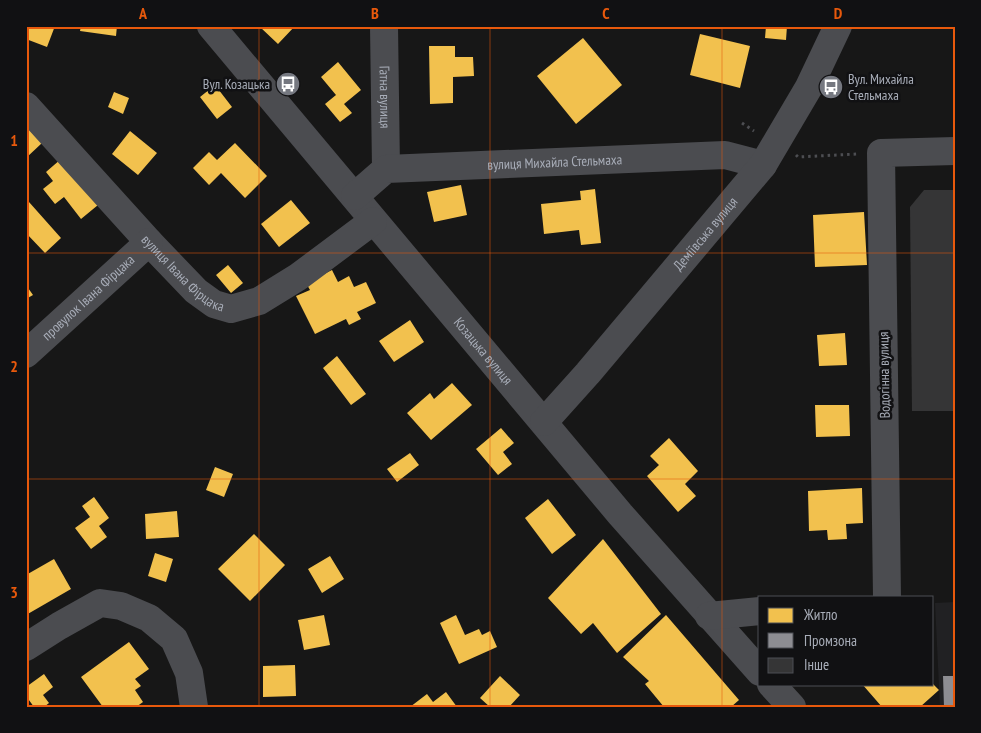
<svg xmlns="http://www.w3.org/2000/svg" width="981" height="733" font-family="'PT Sans Narrow',sans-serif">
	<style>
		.built { fill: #212123 }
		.homes { fill: #f2c14e }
		.industry { fill: #8d8d92 }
		.building { fill: #353536 }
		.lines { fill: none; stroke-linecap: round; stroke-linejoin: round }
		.path { stroke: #4d4e52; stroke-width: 3; stroke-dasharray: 2.5 4; stroke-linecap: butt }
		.minor { stroke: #4b4c50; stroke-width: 28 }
		.grid { fill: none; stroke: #e8590c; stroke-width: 1; stroke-opacity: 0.55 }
		.labels { text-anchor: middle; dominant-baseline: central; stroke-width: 5; stroke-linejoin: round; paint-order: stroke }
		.poi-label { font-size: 14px; fill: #a8adb8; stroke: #111113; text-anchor: start }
		.street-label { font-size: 14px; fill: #a8adb8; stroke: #111113 }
		.neatline { fill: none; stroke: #e8590c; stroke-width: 2 }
		.grid-label { font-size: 16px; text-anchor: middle; font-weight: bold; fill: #e8590c }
	</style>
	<rect width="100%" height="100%" fill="#171717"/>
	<!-- built -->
	<path class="built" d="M955,602V707H940L935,603Z"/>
	<!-- homes -->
	<path class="homes" d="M26,26H55L47,47L26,39Z
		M81,26H117L116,36L80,31Z
		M261,26H295L278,44L260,27Z
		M766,26H787L786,40L765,38Z
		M700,34L750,46L740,88L690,75Z
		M583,38L622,85L576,124L537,76Z
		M429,46H455V57H473L474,76L453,77V103L430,104Z
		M338,62L361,90L344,104L352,113L340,122L325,104L336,95L321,77Z
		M215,85L232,107L217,119L200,97Z
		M114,92L129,98L123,114L108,107Z
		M26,126L42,143L26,158Z
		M130,131L157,153L138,175L112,154Z
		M235,143L267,176L245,198L221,173L209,185L193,168L209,152L217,160Z
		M61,159L98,205L81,219L64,197L55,204L43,189L53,181L46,172Z
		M461,185L467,215L434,222L427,192Z
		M595,189L601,243L581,245L579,230L544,234L541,204L581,200L580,191Z
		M291,200L310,223L279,247L261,224Z
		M29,202L61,238L45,253L26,233V204Z
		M864,212L867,265L815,267L813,215Z
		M228,265L243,283L231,293L216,275Z
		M332,270L338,282L349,276L354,287L366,282L376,303L357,312L361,319L349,325L346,319L315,334L296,296L310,290L306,283Z
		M26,285L33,295L26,299Z
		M410,320L424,342L394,362L379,341Z
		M845,333L847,365L819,366L817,335Z
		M337,356L366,394L351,405L323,368Z
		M452,383L472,405L431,440L407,413L430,393L434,399Z
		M815,405H849L850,436L816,437Z
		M501,428L514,443L503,452L512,464L498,475L476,449Z
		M669,438L698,471L685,484L696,496L678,512L647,476L659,465L650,456Z
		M410,453L419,465L397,482L387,469Z
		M215,467L233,474L224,497L206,490Z
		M862,488L863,523L846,524L847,539L828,540L827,530L809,531L808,491Z
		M94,497L109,518L99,526L107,537L91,549L75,528L90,517L82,506Z
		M548,499L576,535L552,554L525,518Z
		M177,511L179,537L146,539L145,514Z
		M254,534L285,565L250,601L218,569Z
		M603,539L661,614L617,653L593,623L581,634L548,598Z
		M155,553L173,559L166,582L148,576Z
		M330,556L344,579L322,593L308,569Z
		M54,559L71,589L26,615V575Z
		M324,615L330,645L304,650L298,620Z
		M456,615L465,635L479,629L482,635L490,631L497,647L459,664L440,623Z
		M666,615L739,700L731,707H664L645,684L649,681L623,657Z
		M129,642L149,669L135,679L141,686L135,690L143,702L136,707H119L117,705L115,707H103L81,677Z
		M295,665L296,696L263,697V666Z
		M44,674L53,687L43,695L49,703L44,707H34L26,696V687Z
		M500,676L520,695L509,707H490L480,698Z
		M862,684H933L939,690L920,707H882Z
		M446,692L457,707H410L427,694L433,702Z"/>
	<!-- industry -->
	<path class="industry" d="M943,676H955V707H944Z"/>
	<!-- building -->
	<path class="building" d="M924,190H955V411H912L910,207Z"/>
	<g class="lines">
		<!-- path -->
		<path class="path" d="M742,123L754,131
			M796,155L798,157L857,154"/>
		<!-- minor -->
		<g class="minor">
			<path id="s1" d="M211,26L620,514L760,672"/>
			<path id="s2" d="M384,26L386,169"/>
			<path id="s3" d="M26,106L149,242L196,291L214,304L231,309L259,301L298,277L373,221"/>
			<path id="s4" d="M355,196L386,169L725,155L763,165"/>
			<path id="s5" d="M26,354L149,242"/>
			<path id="s6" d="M544,422L588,373L763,165L809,87L838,26"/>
			<path d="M887,597L881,153L955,151"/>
			<path d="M709,616L760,611"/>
			<path d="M26,647L59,626L100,603L121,606L149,618L174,639L189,673L194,707"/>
			<path d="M771,684L792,707"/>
		</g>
	</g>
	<!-- grid -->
	<path class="grid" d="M259,26V707M490,26V707M722,26V707M26,253H955M26,479H955"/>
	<!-- icons -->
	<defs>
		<g id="bus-disc" transform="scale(1.25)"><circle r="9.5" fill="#757880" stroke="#111113"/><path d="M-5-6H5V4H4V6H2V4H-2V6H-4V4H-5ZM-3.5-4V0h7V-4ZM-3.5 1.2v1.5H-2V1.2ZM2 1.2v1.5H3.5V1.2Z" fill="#fff"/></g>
	</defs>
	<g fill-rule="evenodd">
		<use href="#bus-disc" x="288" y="84"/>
		<use href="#bus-disc" x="831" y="87"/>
	</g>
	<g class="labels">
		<!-- poi labels -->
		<g class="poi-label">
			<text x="848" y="79">Вул. Михайла<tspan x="848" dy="16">Стельмаха</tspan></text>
			<text x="270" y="84" text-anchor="end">Вул. Козацька</text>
		</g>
		<!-- street labels -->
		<g class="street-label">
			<text stroke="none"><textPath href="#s2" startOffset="71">Гатна вулиця</textPath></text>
			<text stroke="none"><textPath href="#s4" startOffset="210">вулиця Михайла Стельмаха</textPath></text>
			<text stroke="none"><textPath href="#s6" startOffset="248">Деміївська вулиця</textPath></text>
			<text stroke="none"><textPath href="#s3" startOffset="230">вулиця Івана Фірцака</textPath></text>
			<text stroke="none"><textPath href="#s5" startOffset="84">провулок Івана Фірцака</textPath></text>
			<text stroke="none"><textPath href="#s1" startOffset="424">Козацька вулиця</textPath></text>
			<text transform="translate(884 375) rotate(-91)">Водогінна вулиця</text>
		</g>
	</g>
	<!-- border -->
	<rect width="981" height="733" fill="none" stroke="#111113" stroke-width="55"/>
	<!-- legend -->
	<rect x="758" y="596" width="175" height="90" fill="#111113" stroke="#4d4f55"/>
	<rect x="768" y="608" width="25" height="15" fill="#f2c14e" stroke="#4d4f55"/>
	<text x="804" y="620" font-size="15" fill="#a8adb8">Житло</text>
	<rect x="768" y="633" width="25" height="15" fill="#8d8d92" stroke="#4d4f55"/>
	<text x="804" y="646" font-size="15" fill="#a8adb8">Промзона</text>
	<rect x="768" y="658" width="25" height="15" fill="#353536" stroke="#4d4f55"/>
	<text x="804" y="670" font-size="15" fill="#a8adb8">Інше</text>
	<rect x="28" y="28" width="926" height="678" class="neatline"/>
	<g class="grid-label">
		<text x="143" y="19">A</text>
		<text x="375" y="19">B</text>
		<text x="606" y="19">C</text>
		<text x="838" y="19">D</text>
		<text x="14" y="146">1</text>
		<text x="14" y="372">2</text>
		<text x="14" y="598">3</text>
	</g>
</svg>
